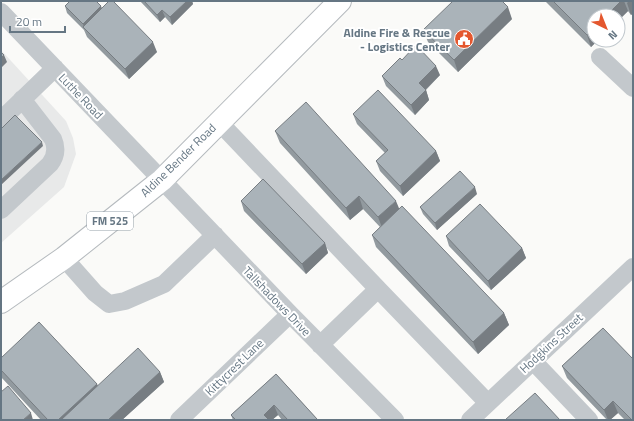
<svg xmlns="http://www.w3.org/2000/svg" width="634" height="421" font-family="'Titillium Web',sans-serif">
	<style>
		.built { fill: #e8e9e9 }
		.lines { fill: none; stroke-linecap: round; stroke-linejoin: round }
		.major-casing { stroke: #b5babe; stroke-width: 24 }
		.minor { stroke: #c3c8cc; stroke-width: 18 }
		.major { stroke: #fff; stroke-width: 22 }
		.wall { fill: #929a9f }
		.shaded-wall { fill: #777d82 }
		.building { fill: #aab3b9; stroke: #777d82 }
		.labels { text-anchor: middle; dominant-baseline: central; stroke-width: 4; stroke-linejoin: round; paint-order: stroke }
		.shield { fill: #fff; stroke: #939fa8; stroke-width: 1 }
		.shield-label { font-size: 11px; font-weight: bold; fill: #657683 }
		.poi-label { font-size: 12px; font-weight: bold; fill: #657683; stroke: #fff; text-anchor: end }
		.street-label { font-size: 12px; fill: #657683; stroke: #fff }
	</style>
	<rect width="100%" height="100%" fill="#fafaf8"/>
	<!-- built -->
	<path class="built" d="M1,50L66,121L73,138L76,154L64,187L1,243Z"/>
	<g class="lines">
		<!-- major casing -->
		<g class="major-casing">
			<path id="major" d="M1,302L64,258L162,180L340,1"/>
		</g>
		<!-- minor -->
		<path class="minor" d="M1,12L290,314L395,420
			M600,57L633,88
			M1,120L55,68
			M219,122L378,289L320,345
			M1,210L50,164C56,156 57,148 53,139L22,99
			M64,258L95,293L109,304L125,301L164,284L215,235
			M378,289L488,403
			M533,361L589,420
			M179,420L290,314
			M470,420L633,267"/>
		<!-- major -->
		<use href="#major" class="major"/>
	</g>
	<!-- wall -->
	<path class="wall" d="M140,1H192L193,4L172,25L165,17L160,22Z
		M545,1H633L631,15L628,11L591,47Z
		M65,6L102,9L157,52L129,79L87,37L84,30L67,13Z
		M512,19L458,72L428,42L423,30Z
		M440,75L426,90L429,100L415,115L386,86L382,76Z
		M353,114L436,151L440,161L403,196L380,171L376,161L385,153L357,124Z
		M275,131L399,209L504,313L509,325L478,354L376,247L372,235L380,227L363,209L350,220L280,143Z
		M477,194L437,230L423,214L420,207Z
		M241,201L325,243L328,253L306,274L244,211Z
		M446,236L522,248L526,258L491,290L449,246Z
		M603,328L633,420H625L618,413L610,420H607L567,378L562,366Z
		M1,358L97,384L98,386L160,372L164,382L122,420H41L1,377Z
		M276,374L318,420H282L278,415L272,420H233L231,415Z"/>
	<!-- shaded-wall -->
	<path class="shaded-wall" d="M187,1H192L193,4L172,25L170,17Z
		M621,1H624L628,11L618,21V16H606Z
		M629,1H633V14L631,15L627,3Z
		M101,6L104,13L84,28L83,24Z
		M508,7L512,19L458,72L454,60Z
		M162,10L165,17L160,22L157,15Z
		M594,28V40H598L591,47L587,35Z
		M153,42L157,52L129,79L125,69Z
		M4,55L7,62L1,68V58Z
		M436,66L440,75L422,93L419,83Z
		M426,90L429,100L415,115L411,105Z
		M42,142L43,146L1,185V180Z
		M436,151L440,161L403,196L400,186Z
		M475,187L477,194L437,230L435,223Z
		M359,196L363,209L350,220L346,208Z
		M396,201L401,213L383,230L378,217Z
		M325,243L328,253L306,274L302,264Z
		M522,248L526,258L491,290L488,281Z
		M504,313L509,325L478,354L473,342Z
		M160,372L164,382L122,420H108Z
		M97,384L101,396L75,420H58Z
		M613,401L618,413L610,420H608L604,410Z
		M274,405L278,415L272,420H266L264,415Z
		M31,413L33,420H23Z"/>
	<!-- building -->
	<path class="building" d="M70,1H96L101,6L83,24L65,6Z
		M109,1H113L153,42L125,69L83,27Z
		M144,1H187L170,17L162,10L157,15Z
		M453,1H502L508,7L454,60L423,30Z
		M553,1H621L606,16H594V28L587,35Z
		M416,45L436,66L419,83L426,90L411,105L382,76L400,58L402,60Z
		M1,52L4,55L1,58Z
		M378,90L436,151L400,186L376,161L388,150L353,114Z
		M306,102L396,201L378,217L359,196L346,208L275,131Z
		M15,115L42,142L1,180V129Z
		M460,171L475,187L435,223L420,207Z
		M263,179L325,243L302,264L241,201Z
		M480,204L522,248L488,281L446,236Z
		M402,206L504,313L473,342L372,235Z
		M39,322L97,384L58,420H48L1,370V358Z
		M603,328L633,359V420H632L613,401L604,410L562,366Z
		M138,348L160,372L108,420H61Z
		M276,374L317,419L316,420H288L274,405L264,415L269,420H236L231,415Z
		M8,386L31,413L23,420H1V392Z
		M535,393L560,420H505Z"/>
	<!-- icons -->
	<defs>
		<g id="civic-disc" transform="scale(1)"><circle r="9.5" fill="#e4572e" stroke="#fff"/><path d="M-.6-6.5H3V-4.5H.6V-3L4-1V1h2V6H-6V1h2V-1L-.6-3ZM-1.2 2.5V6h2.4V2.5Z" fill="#fff"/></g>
	</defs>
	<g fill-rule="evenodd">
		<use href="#civic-disc" x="464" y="39"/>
	</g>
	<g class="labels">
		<!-- shield labels -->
		<rect class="shield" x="87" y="212" width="46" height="18" rx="3"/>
		<g class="shield-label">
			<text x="110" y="221">FM 525</text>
		</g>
		<!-- poi labels -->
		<g class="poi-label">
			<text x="450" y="32">Aldine Fire &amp; Rescue<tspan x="450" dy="14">- Logistics Center</tspan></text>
		</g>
		<!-- street labels -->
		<g class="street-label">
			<text transform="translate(81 96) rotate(46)">Luthe Road</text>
			<text transform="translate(178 160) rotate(-44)">Aldine Bender Road</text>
			<text transform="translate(277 301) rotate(46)">Tallshadows Drive</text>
			<text transform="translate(551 343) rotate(-43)">Hodgkins Street</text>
			<text transform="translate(234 367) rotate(-44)">Kittycrest Lane</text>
		</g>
	</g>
	<!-- border -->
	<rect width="634" height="421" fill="none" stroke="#657683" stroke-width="4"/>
	<!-- north arrow -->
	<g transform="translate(606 28) rotate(137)"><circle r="19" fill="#ffffff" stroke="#c1c8cd"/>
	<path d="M0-3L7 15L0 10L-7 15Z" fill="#e4572e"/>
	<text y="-6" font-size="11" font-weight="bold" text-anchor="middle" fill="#657683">N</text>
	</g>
	<!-- scale -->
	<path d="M10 26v6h55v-6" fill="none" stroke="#657683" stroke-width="2"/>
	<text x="16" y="26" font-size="12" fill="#657683" stroke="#ffffff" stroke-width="3" paint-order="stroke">20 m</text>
</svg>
